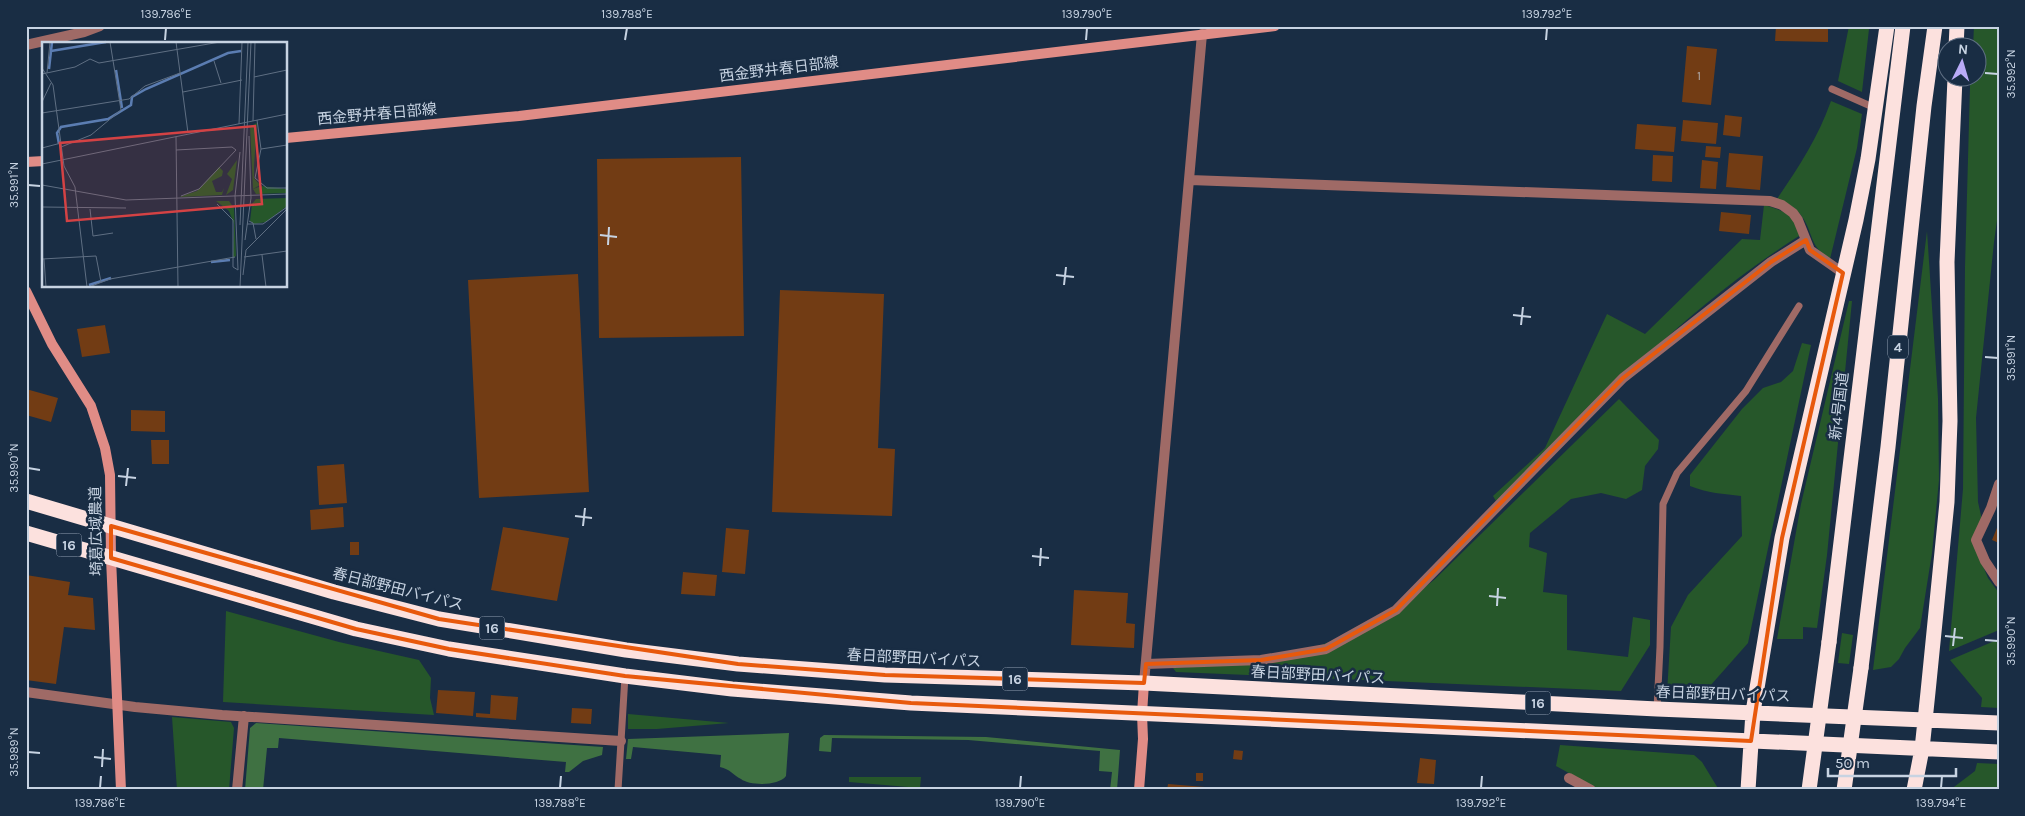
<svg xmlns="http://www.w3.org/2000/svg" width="2025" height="816" font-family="Karla,'Noto Sans JP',sans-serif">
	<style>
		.green { fill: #26572a }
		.forest { fill: #3f7142 }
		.building { fill: #723c14 }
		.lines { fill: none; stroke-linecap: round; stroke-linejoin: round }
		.lane { stroke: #9f6a66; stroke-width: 7 }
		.street { stroke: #9f6a66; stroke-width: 10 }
		.secondary { stroke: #e08c86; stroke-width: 10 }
		.highway { stroke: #fce1de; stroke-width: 15 }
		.highway-bridge { stroke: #fce1de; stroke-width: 15 }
		.marked { fill: none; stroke: #e8590c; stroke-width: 4; stroke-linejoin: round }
		.ticks { fill: none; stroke: #c7d3e2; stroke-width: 2 }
		.labels { text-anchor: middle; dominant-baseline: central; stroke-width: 5; stroke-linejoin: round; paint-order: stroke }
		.number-label { font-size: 12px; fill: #b2adae }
		.shield { fill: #192d44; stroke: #93a1b3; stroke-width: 1 }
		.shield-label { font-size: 14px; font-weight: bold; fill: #c7d3e2 }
		.street-label { font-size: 15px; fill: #c7d3e2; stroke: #192d44 }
		.inset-river { fill: none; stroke: #5b7db2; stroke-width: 2.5 }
		.inset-road { fill: none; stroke: #5f6f83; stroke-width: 1 }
		.view { fill: #d44244; fill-opacity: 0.15; stroke: #d44244; stroke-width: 2.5 }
		.inset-edge { fill: none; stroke: #c7d3e2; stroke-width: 2.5 }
		.neatline { fill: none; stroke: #c7d3e2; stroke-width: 2 }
		.ticks-label { font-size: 12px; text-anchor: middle; fill: #c7d3e2 }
	</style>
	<rect width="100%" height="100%" fill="#192d44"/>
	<!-- green -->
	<path class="green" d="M1849,26H1866L1869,29L1862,92L1838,81Z
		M1974,26H1999V206L1994,242L1976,418L1978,502L1982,520L1972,540L1988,578L1999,593V630L1949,651L1963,489L1965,267L1970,87V78H1978V48L1973,47Z
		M1831,101L1862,114L1857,148L1830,259C1808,246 1814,231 1800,214C1794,206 1785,203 1777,199C1798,168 1818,138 1831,101Z
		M1764,205C1779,209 1801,216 1799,236C1685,308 1592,409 1496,501L1493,496L1545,448L1607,314L1645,334L1742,239L1760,240Z
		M1927,231L1938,398L1939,480L1932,553L1920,628L1905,648L1899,659L1891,667L1873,670Z
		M1849,301H1852L1827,555L1817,628L1803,627V639H1777L1801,504Z
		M1802,343L1811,345L1748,643L1710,686L1707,685L1706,695L1667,693L1671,627L1688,595L1742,536L1741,496C1724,494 1707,493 1690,486V475L1742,409L1763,388L1781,382L1793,371Z
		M1619,399L1659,440L1658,449L1645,466L1642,490L1626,499L1601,493L1571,499L1530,533L1529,547L1547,553L1543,592L1567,595V650L1628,657L1633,617L1650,620V645L1621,691L1176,672L1173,668L1245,664L1316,647L1347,635L1412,597L1434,580Z
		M226,611L339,642L419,660L431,678L430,698L434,715L223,702Z
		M1842,633L1853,635L1849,664L1838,663Z
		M1999,639V708L1981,707L1982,698L1950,660Z
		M628,714L729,723L657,729H628Z
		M172,717L231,722L234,728L229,790H177Z
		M1560,745L1694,755L1702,762L1719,790H1600L1556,766Z
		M1977,763L1999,764V790H1950L1975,771Z
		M849,777H921L920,788L849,782Z"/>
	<!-- forest -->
	<path class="forest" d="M256,723L603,747L602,755L583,761L569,772H565L566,762L279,738L278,748H267L263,790H245L250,728Z
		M789,733L786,776C779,786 750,786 741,779C733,775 730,769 720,767L721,755L633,747L631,759H626L628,739Z
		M824,735L986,737L1120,750L1117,790H1110L1112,772L1099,771L1100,751L968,740L832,738L831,752L819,751L820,738Z"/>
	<!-- building -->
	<path class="building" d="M1776,26H1828V42L1775,41Z
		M1687,46L1717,49L1711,105L1682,102Z
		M1725,115L1742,117L1740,137L1723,135Z
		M1683,120L1718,123L1716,144L1681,141Z
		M1637,124L1676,127L1674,152L1635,149Z
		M1706,146L1721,147L1720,158L1705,157Z
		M1729,153L1763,156L1760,190L1726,187Z
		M1653,155L1673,156L1672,182L1652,181Z
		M741,157L744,336L599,338L597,159Z
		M1702,160L1718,162L1716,189L1700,188Z
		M1721,212L1751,215L1749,234L1719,231Z
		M578,274L589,492L479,498L468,280Z
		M780,290L884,294L878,448L895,449L892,516L772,512Z
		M105,325L110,353L82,357L77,329Z
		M26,389L58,398L51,422L26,415Z
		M131,410L165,411V432L131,431Z
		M151,440H169V464H152Z
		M344,464L347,503L319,505L317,466Z
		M343,507L344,527L311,530L310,510Z
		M1999,523V543L1992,540Z
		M503,527L569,538L557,601L491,590Z
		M726,528L749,530L745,574L722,572Z
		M350,542H359V555H350Z
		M683,572L717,575L715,596L681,594Z
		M26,575L70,582L68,595L93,598L95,630L64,627L56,684L26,680Z
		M1074,590L1128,593L1126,623L1135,624L1134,648L1071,645Z
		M438,690L475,692L473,716L436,713Z
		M491,695L518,697L516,720L476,717V713L490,714Z
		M572,708L592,709L591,724L571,723Z
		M1234,750L1243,751L1242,760L1233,759Z
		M1420,758L1436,760L1434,784L1417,783Z
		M1196,773H1203V781H1196Z
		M1168,784L1217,788V790H1167Z"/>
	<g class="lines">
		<!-- lane -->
		<path class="lane" d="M1832,89L1875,108
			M1657,709L1660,647L1663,504L1677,473L1746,391L1799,306
			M618,790L625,676"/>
		<!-- street -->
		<path class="street" d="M26,45L84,32L100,26
			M1190,180L1770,201L1782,205L1793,213L1798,220L1810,250L1843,273
			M1999,484L1991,508L1976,540L1985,561L1999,582
			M1146,664L1261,660L1326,649L1396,610L1623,378L1771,262L1806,240
			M1144,683L1202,34
			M26,692L135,707L222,715L621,741
			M1569,778L1591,790
			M237,790L244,716"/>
		<!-- secondary -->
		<path class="secondary" d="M286,138L519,116L1275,26
			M26,162L44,161
			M26,291L52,344L91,406L105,448L110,475L111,558L121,790
			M1139,790L1143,739L1142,714L1144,683"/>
		<!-- highway -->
		<path class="highway" d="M1956,48L1957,26
			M26,501L334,592L439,619L626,650L738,664L885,675L1144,683L1657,709L1999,723
			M26,533L356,629L449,649L625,676L732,689L911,703L1999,752
			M1829,642L1903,26
			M1861,668L1888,447L1924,106L1935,26
			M1748,790L1753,712L1782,538L1856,220L1868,159L1887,26
			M1914,790L1922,749L1928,692L1947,502L1950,421L1947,262L1955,78"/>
		<!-- highway-bridge -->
		<path class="highway-bridge" d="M1809,790L1829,642
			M1844,790L1861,668"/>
	</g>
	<!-- marked area -->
	<path class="marked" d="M1806,240L1810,250L1843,273L1782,538L1751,741L911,703L625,676L449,649L356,629L111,558V526L439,619L738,664L885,675L1144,683L1146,664L1261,660L1326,649L1396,610L1623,378L1771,262Z"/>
	<!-- ticks -->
	<path class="ticks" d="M165,40L166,28M625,40L627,28M1086,40L1087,28M1546,40L1547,28M1985,73L1998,74M28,185L40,186M600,235L617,237M608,245L609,227M1056,275L1074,277M1064,285L1066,267M1513,315L1531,317M1521,325L1523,307M1985,357L1998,358M28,468L40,470M118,476L136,478M126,486L128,468M575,516L592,518M583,526L585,508M1032,556L1049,558M1040,566L1041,548M1489,596L1506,598M1497,606L1498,588M1945,636L1963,638M1985,640L1998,641M1953,646L1955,628M28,752L40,753M94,757L111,759M102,767L103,749M100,788L101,776M560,788L561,776M1020,788L1021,776M1481,788L1482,776M1941,788L1942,776"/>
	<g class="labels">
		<!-- number labels -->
		<g class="number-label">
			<text x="1699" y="76">1</text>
		</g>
		<!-- shield labels -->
		<g class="shield">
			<rect x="1888" y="335.5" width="20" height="23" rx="4"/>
			<rect x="56.5" y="533.5" width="25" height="23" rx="4"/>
			<rect x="479.5" y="616.5" width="25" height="23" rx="4"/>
			<rect x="1002.5" y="667.5" width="25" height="23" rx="4"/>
			<rect x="1525.5" y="691.5" width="25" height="23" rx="4"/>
		</g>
		<g class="shield-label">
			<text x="1898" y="347">4</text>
			<text x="69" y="545">16</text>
			<text x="492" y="628">16</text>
			<text x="1015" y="679">16</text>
			<text x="1538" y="703">16</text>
		</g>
		<!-- street labels -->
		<g class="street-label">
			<text transform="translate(779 69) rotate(-7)">西金野井春日部線</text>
			<text transform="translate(377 114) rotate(-5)">西金野井春日部線</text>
			<text transform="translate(1839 406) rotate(-83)">新4号国道</text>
			<text transform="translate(96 531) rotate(-91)">埼葛広域農道</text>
			<text transform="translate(398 589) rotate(14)">春日部野田バイパス</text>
			<text transform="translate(914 658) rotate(3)">春日部野田バイパス</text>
			<text transform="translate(1318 675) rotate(3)">春日部野田バイパス</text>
			<text transform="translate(1723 694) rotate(2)">春日部野田バイパス</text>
		</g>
	</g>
	<!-- overview -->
	<g transform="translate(42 42)">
		<rect width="245" height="245" fill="#192d44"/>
		<path d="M215,81L212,124V136L218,143L211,147L208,84ZM195,118L191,148L184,153L190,137L185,132ZM177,125L181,129L180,134L170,139L174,150H180L182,146L180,153L137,155L155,149ZM219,144L245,147V151L214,152L211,147ZM245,156V164L224,180L212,182L208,179L210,162L214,157ZM174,159H187L192,166L194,214L191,216L192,182L187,169Z" fill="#26572a"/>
		<path class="inset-river" d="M9,9L64,0M7,27L10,0M74,28L80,66M17,102L15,91L19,85L66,77L89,63L90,55L104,47L186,11L199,9M169,220L188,218M47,243L69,236"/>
		<path class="inset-road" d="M134,0L146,91M172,19L179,41M0,26L11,43L22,124L33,145L45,245M5,31L8,0M0,32L33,25L48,17L57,21L178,0M212,35L245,28M141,50L200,38M0,60L9,41M0,71L87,57L103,44L138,31M215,78L219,107L213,136L225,146H245M211,79L213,0M197,82L200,0M134,95L136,245M19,105L49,93L79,68L68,0M0,106L19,101M219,107L245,103M134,108L190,105L194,108M0,122L245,72M0,143L84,158L245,152M139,154L157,147L194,108M175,162L191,178V225L196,228M0,165L84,166M48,167L51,194L71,191M207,179L211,181L214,197M205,182H221L245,165M198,183L206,0M203,198L209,156L207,94M220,213L224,245M202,215L245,209M0,217L54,214L59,240M2,217L4,245M196,228L193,154L198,110M201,233L204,208L245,167M47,245L68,237L193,215M198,245L209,0"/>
		<path class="view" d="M213,84L220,162L25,179L18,101Z"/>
		<rect width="245" height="245" class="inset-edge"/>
	</g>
	<!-- border -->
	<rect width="2025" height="816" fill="none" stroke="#192d44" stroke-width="55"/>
	<!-- north arrow -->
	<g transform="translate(1962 62) rotate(5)"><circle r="24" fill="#192d44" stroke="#5f6f83"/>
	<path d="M0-4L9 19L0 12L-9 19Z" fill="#b9abf7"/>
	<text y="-8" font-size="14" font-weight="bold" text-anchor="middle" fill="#c7d3e2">N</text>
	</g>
	<!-- scale -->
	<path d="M1828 768v8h128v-8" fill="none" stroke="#c7d3e2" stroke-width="2.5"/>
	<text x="1835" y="768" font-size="15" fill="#c7d3e2" stroke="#192d44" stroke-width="4" paint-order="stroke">50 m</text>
	<rect x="28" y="28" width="1970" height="760" class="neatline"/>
	<g class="ticks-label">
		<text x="166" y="18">139.786°E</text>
		<text x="627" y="18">139.788°E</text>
		<text x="1087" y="18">139.790°E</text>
		<text x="1547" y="18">139.792°E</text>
		<text transform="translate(2011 74) rotate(-90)" y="4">35.992°N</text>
		<text transform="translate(14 185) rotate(-90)" y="4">35.991°N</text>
		<text transform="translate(2011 358) rotate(-90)" y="4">35.991°N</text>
		<text transform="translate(14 468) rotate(-90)" y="4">35.990°N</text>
		<text transform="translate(2011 641) rotate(-90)" y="4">35.990°N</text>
		<text transform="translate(14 752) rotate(-90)" y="4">35.989°N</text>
		<text x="100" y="807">139.786°E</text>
		<text x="560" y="807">139.788°E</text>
		<text x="1020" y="807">139.790°E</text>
		<text x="1481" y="807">139.792°E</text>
		<text x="1941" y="807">139.794°E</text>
	</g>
</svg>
